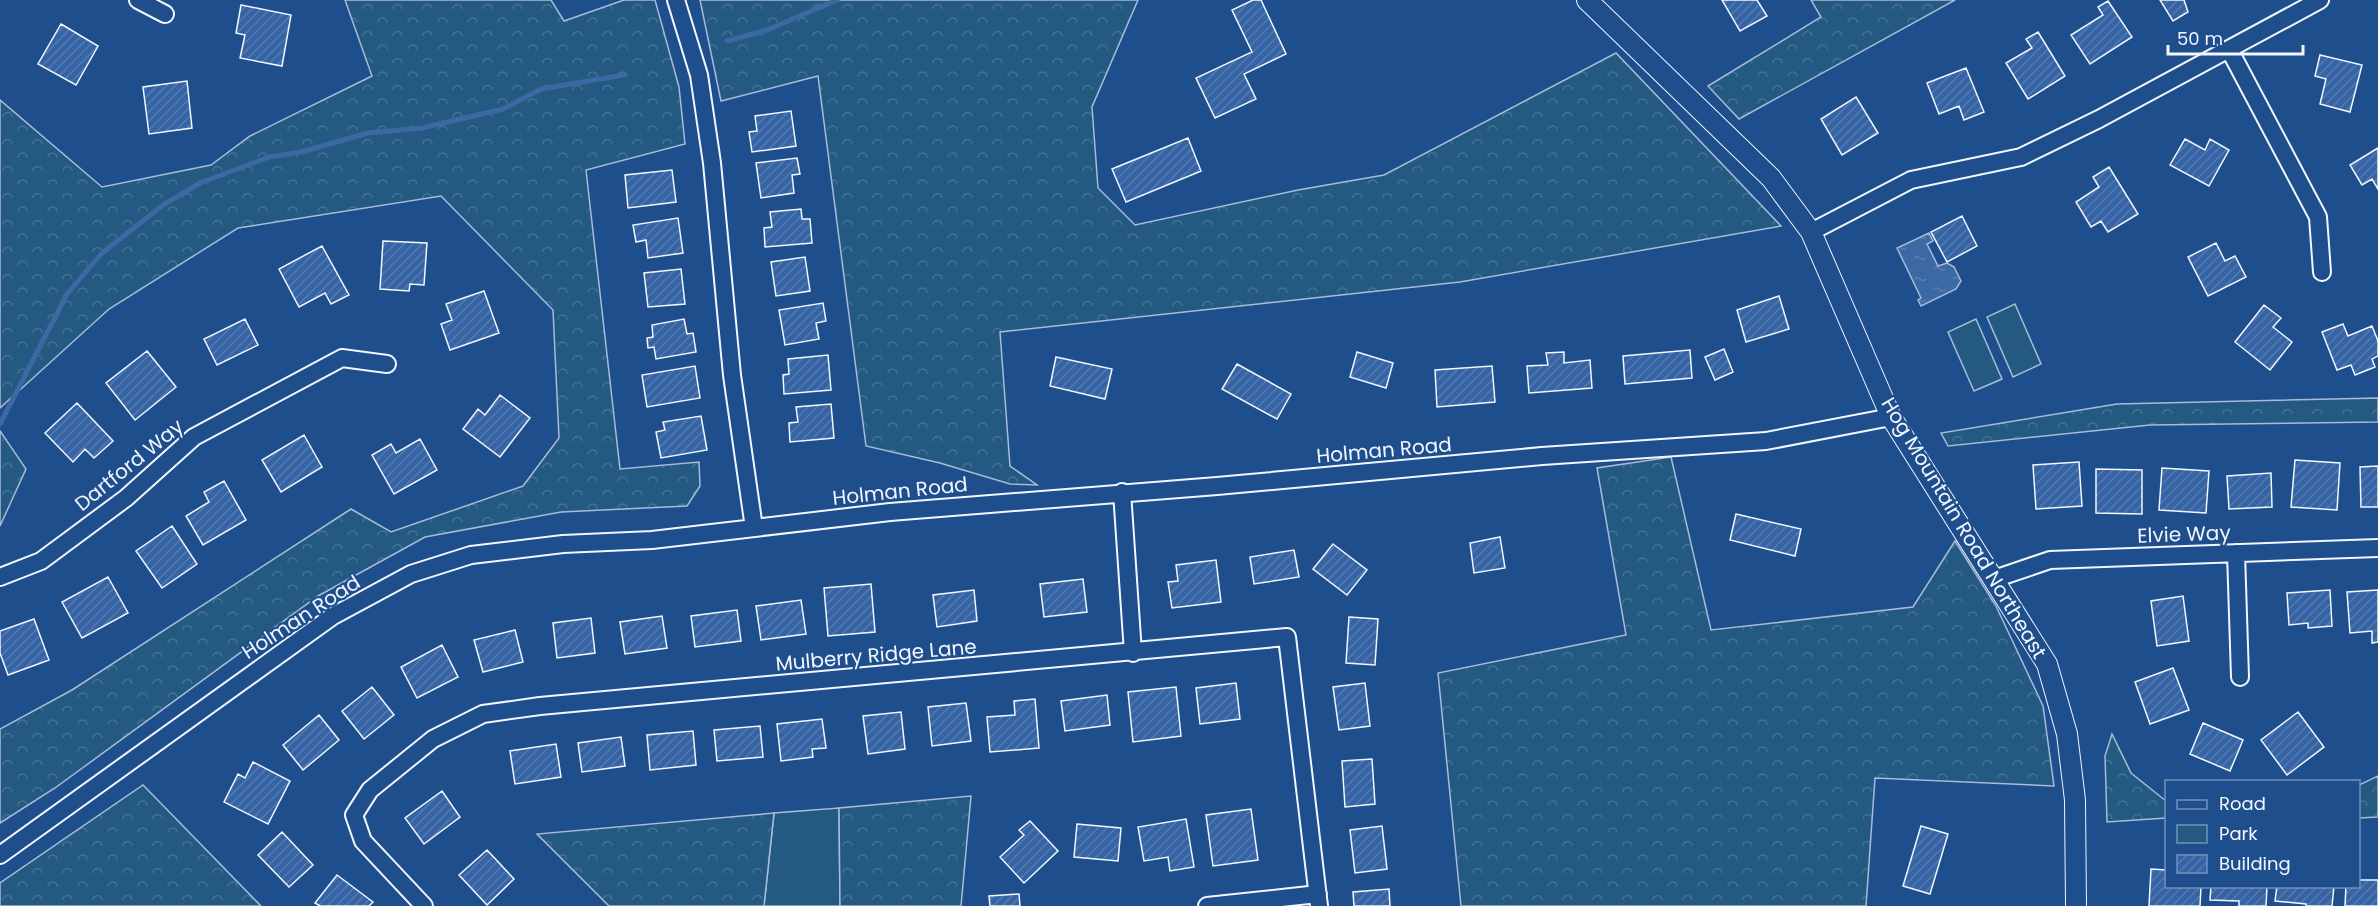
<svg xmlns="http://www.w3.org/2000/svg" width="2378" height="906" font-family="Poppins,sans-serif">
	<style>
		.green { fill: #245a82; stroke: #a8bbd7; stroke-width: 1.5 }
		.forest { fill: url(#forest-crowns); stroke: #a8bbd7; stroke-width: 1.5 }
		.water { fill: url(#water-ripples); stroke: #a8bbd7; stroke-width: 1.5 }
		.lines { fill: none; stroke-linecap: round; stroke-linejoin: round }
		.stream { stroke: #3b69a3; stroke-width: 5 }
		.building { fill: url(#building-hatch); stroke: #f2f6ff; stroke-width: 1.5 }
		.minor-casing { stroke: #f2f6ff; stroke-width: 20 }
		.tertiary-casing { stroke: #f2f6ff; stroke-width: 22 }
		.minor { stroke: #1f4e8c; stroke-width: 16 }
		.tertiary { stroke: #1f4e8c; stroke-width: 20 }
		.labels { text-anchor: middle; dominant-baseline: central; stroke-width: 4.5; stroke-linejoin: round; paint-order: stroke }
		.street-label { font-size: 20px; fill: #f2f6ff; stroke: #1f4e8c }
	</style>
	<defs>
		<pattern id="forest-crowns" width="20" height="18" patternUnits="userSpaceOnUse" patternTransform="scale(1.5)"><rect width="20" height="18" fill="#245a82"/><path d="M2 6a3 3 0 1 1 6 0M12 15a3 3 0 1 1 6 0" fill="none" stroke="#447295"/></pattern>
		<pattern id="water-ripples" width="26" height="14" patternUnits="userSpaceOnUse" patternTransform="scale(1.5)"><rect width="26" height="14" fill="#3b69a3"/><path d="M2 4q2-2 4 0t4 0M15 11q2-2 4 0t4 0" fill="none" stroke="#587fb1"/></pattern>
		<pattern id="building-hatch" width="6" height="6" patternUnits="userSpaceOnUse" patternTransform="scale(1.5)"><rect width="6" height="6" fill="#3563a3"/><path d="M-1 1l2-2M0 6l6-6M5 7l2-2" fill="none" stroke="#537ab1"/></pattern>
	</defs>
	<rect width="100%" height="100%" fill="#1f4e8c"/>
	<!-- green -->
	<path class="green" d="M2015,304L2041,364L2013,377L1987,317Z
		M1976,319L2002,379L1974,391L1948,332Z
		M839,808L840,906H764L774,813Z"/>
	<!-- forest -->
	<path class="forest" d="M345,0H551L564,21L624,0H655L679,87L685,144L586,170L620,469L699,462L700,486L687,506L561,512L425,537L318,596L55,788L0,823V729L72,690L351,509L391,532L523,486L559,438L553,310L441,196L238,228L109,309L0,408V100L102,187L211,165L250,136L372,76Z
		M700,0H1138L1092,107L1098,188L1135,225L1298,190L1384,175L1616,53L1781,226L1460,282L1000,332L1010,466L1037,485L1010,484L940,463L866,446L818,76L721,101Z
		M1811,0H1955L1739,119L1708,86L1821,17Z
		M2378,398V422L2150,425L1948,446L1941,433L2117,404Z
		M0,431L26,469L0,526Z
		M1671,457L1711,630L1913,607L1955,541L1996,606L2043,706L2054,786L1875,778L1866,906H1461L1438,673L1626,635L1597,468Z
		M2112,734L2131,773L2166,801V818L2107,822L2105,756Z
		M2378,776V817L2359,818V785Z
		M143,785L261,906H0V883Z
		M971,796L961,906H840L839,808Z
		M774,813L764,906H609L537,834Z"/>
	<!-- water -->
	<path class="water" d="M1929,233L1933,241L1927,244L1938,266L1947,263L1954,267L1961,281L1956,289L1921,306L1918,300L1921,298L1897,248Z"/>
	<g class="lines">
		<!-- stream -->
		<path class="stream" d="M727,41L767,30L837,0
			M0,424L67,294L102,253L163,205L200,183L269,157L301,152L368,133L422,128L503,109L541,89L624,75"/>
	</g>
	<!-- building -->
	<path class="building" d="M1253,0H1261L1286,54L1244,74L1256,99L1215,118L1196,78L1252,52L1232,10Z
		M1722,0H1757L1767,16L1740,31Z
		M2160,0H2184L2188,12L2173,21Z
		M2108,1L2132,37L2090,64L2071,35L2103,15L2098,7Z
		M241,5L291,15L282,66L240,58L245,35L236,33Z
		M61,24L98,46L76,85L38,64Z
		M2038,32L2065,76L2028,99L2006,63L2032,48L2026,39Z
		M2320,55L2362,65L2350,112L2320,104L2326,79L2315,76Z
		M1966,68L1984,112L1964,120L1959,106L1939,114L1927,83Z
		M187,81L192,128L149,134L143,87Z
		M1856,97L1878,133L1842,155L1821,119Z
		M791,111L796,146L752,152L749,132L757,131L755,116Z
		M1188,138L1201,171L1126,202L1112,169Z
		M2185,139L2205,150L2210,139L2229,150L2209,186L2170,165Z
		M2378,148V189L2372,179L2362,185L2350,165Z
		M797,158L800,174L792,175L794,193L761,198L756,163Z
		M2109,167L2138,214L2108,232L2101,221L2091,227L2076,202L2099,187L2093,177Z
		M672,170L676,202L628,208L625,175Z
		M801,209L802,219H810L812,243L765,247L764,228L772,227L770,212Z
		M1962,216L1977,246L1947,262L1931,232Z
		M678,218L683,253L648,258L646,240L636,242L633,225Z
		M383,241L427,243L424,285L410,284L409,291L380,289Z
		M2216,243L2225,261L2235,256L2246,277L2208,296L2188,257Z
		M322,246L349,295L331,304L325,293L299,307L279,269Z
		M805,257L810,291L776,296L771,262Z
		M681,269L685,304L648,307L644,273Z
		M484,291L499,333L450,350L441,324L452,320L446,304Z
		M1779,296L1789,329L1746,342L1737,310Z
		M823,303L826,321L816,323L819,339L785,345L779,310Z
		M2264,305L2281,318L2273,327L2292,342L2270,370L2235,342Z
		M245,319L258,345L217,365L204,339Z
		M684,319L687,334L693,333L696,352L656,359L654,347L648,348L647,338L653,337L652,325Z
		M2343,324L2348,336L2372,326L2378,341V356L2372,359L2375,367L2355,375L2351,365L2337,370L2322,332Z
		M1724,349L1733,372L1715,380L1705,357Z
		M1690,350L1692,378L1625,384L1623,356Z
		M147,351L176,387L135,420L106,383Z
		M1357,352L1393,363L1386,388L1350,377Z
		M1564,352V363L1590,360L1592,388L1529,393L1527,366L1548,365L1546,353Z
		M828,355L831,390L784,394L783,375L789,374L788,359Z
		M1056,357L1112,369L1105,399L1050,386Z
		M1237,364L1291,394L1277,419L1222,389Z
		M695,366L700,398L647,407L642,375Z
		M1492,366L1495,402L1437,407L1435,370Z
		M500,395L530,418L500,457L463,429L478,409L485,415Z
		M77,403L113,441L94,458L85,449L73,462L45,433Z
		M831,404L834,438L790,442L789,423L798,422L796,407Z
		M701,416L707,450L661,458L656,432L665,430L663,422Z
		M304,435L322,467L281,492L262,460Z
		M420,439L437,470L394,494L372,455L391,444L396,453Z
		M2295,460L2340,463L2337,510L2291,507Z
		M2079,462L2082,506L2036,509L2033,465Z
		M2378,466V507H2361L2360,467Z
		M2162,468L2209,471L2206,513L2159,510Z
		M2096,469L2142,470V514L2096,513Z
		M2271,473L2272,507L2229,509L2227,476Z
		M224,481L246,520L203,545L186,516L209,502L204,492Z
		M1736,514L1801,529L1795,556L1730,540Z
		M172,526L197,564L162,588L136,551Z
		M1500,537L1505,568L1474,573L1470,543Z
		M1333,544L1367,570L1347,595L1313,569Z
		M1294,550L1299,577L1254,584L1250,557Z
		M1216,560L1221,602L1172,608L1168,582L1178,581L1176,565Z
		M108,577L128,613L82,638L62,602Z
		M1083,579L1087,612L1044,617L1040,584Z
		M871,584L875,632L828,636L824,588Z
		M974,590L977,621L937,627L933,595Z
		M2330,590L2332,626L2308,628V623L2289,625L2287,593Z
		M2378,590V642L2372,643V631L2350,633L2347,592Z
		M2183,596L2189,641L2157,646L2151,601Z
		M801,600L806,634L761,640L756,606Z
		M737,610L741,641L695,647L691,616Z
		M662,616L667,648L625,654L620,622Z
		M1349,617L1378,619L1375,665L1346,663Z
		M591,618L595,653L557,658L553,623Z
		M34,619L49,660L8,675L0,653V631Z
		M515,630L523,662L483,672L474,640Z
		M442,645L458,677L417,698L401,667Z
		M2173,668L2189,710L2150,724L2135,682Z
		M1236,683L1240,719L1200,724L1196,688Z
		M1365,683L1370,726L1339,730L1333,687Z
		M372,687L394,715L364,739L342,711Z
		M1176,687L1181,736L1133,742L1128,692Z
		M1107,695L1110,725L1065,731L1061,701Z
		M1035,699L1039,748L990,752L987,717L1015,715L1014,701Z
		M966,703L971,741L932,746L928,707Z
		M901,712L905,749L868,754L863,716Z
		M2298,712L2324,747L2287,775L2261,740Z
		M319,715L339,740L303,770L283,745Z
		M822,719L826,748L812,749L813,757L781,761L777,724Z
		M2203,723L2243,740L2230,771L2190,754Z
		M760,726L763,757L717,761L714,730Z
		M693,731L696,765L650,770L647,735Z
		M621,737L625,766L582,772L578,743Z
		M556,744L561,777L515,784L510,751Z
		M1372,759L1375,804L1345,807L1342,761Z
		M253,762L290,781L268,824L224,802L238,774L245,778Z
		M442,791L460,817L424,844L405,818Z
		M1251,809L1258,860L1213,866L1206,815Z
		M1186,819L1194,867L1170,871L1168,857L1144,861L1138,827Z
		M1030,821L1058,851L1024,883L1000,857L1024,835L1019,830Z
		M1077,824L1121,828L1118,861L1074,857Z
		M1382,826L1387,869L1355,873L1350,830Z
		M1921,826L1948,834L1930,894L1903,886Z
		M282,832L313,865L289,887L258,855Z
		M487,850L514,879L487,905L459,875Z
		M2151,869L2166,870V886H2201L2200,906H2149Z
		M337,875L373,902L369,906H320L315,903Z
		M2358,880H2378V906H2345L2346,886H2358Z
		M2211,886H2267L2266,906H2239V901L2210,900Z
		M2277,886H2334L2332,906H2306V904L2275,901Z
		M1389,889L1390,906H1354L1353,892Z
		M1019,894L1020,906H990L989,896Z"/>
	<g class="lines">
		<!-- minor casing -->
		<g class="minor-casing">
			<path id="minor" d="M138,0L165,14
				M676,0L699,75L712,163L732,375L754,528
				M2229,49L2318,217L2322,272
				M1811,232L1911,180L2021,157L2099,119L2320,0
				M1122,492L1133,653
				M2236,553L2240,677
				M0,577L41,561L126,498L194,437L342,358L387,364
				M1994,579L2050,560L2378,548
				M0,855L333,616L411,574L471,555L563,544L652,540L890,512L1217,486L1542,456L1766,441L1891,417
				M424,906L363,841L354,815L370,790L433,739L483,714L540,706L1287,637L1319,906
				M1207,906L1318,894"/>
		</g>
		<!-- tertiary casing -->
		<g class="tertiary-casing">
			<path id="tertiary" d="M1587,0L1771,178L1811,232L1891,417L2047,664L2067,734L2075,800L2076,906"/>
		</g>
		<!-- minor -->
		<use href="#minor" class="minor"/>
		<!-- tertiary -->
		<use href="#tertiary" class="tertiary"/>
	</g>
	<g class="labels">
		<!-- street labels -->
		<g class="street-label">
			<text transform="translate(1384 450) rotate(-5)">Holman Road</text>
			<text transform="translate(129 465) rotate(-39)">Dartford Way</text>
			<text transform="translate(900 491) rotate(-6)">Holman Road</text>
			<text transform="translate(1964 528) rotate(59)">Hog Mountain Road Northeast</text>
			<text transform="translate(2184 534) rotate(-2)">Elvie Way</text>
			<text transform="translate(301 617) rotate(-33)">Holman Road</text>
			<text transform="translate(876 655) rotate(-5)">Mulberry Ridge Lane</text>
		</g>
	</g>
	<!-- legend -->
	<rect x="2165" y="780" width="195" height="108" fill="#1f4e8c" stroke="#7391ba" stroke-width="1.5"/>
	<rect x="2177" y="800" width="30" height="9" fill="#1f4e8c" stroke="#7391ba" stroke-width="1.5"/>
	<text x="2219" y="810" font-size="18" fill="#f2f6ff">Road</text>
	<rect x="2177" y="825" width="30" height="18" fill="#245a82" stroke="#7391ba" stroke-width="1.5"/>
	<text x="2219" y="840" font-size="18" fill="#f2f6ff">Park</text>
	<rect x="2177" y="855" width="30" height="18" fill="url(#building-hatch)" stroke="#7391ba" stroke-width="1.5"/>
	<text x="2219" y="870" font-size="18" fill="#f2f6ff">Building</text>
	<!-- scale -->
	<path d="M2168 45v9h135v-9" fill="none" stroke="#f2f6ff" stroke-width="3"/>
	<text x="2177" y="45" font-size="18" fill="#f2f6ff" stroke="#1f4e8c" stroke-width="4.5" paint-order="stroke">50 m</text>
</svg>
